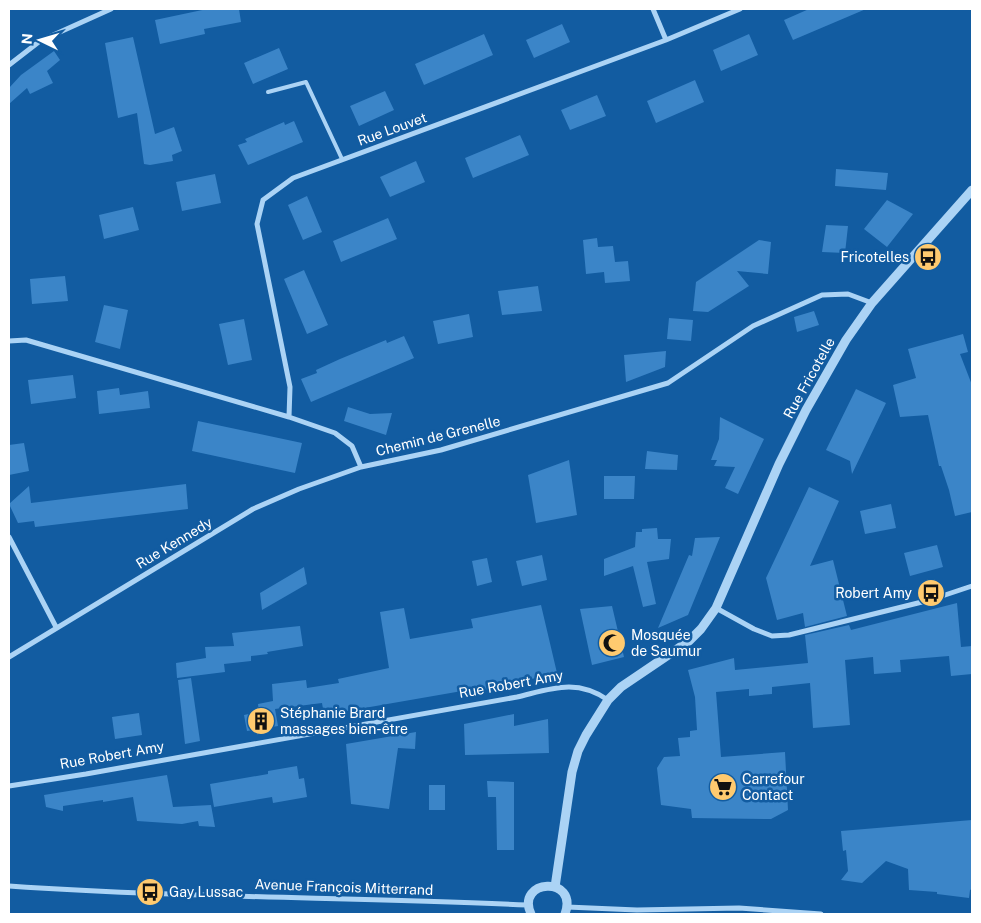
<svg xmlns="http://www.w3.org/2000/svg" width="981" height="923" font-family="'Public Sans',sans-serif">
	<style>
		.building { fill: #3b85c8 }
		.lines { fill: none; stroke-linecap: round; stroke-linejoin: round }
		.service { stroke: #abd3f5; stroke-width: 4 }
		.minor { stroke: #abd3f5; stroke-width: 5 }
		.tertiary { stroke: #abd3f5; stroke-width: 9 }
		.labels { text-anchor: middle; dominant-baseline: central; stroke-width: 5; stroke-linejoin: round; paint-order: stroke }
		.street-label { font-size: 14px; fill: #fff; stroke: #125ca1 }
		.poi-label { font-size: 14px; fill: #fff; stroke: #125ca1; text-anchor: start }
	</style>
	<rect width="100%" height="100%" fill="#125ca1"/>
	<!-- building -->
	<path class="building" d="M207,9H239L241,22L204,29L205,34L160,44L155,20Z
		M809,9H866L793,40L784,20Z
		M562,24L570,42L534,58L526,40Z
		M484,34L493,55L424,85L415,64Z
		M749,34L758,55L721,71L713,50Z
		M133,37L155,134L174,127L182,151L172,155L173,161L150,165L144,164L137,113L118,118L105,43Z
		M279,48L288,69L253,84L244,63Z
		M54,51L60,60L47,71L53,83L30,94L27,88L9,104V88L21,75Z
		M695,80L704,102L656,123L647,101Z
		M385,91L394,110L359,126L350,106Z
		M597,95L606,116L570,130L561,110Z
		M294,121L303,142L248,165L238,145L247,142L245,139L284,122L285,125Z
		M520,135L529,155L473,178L465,158Z
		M416,161L425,182L390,197L380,177Z
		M836,169L888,173L886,190L835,186Z
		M215,174L221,203L182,211L176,182Z
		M307,196L322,232L303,240L288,205Z
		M887,200L913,214L887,247L864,229Z
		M133,207L139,230L104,239L99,215Z
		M388,218L397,239L341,262L333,241Z
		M826,225L848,226L845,253L822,252Z
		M597,238L598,247L613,246L615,262L628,261L630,281L605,283L604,272L586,274L583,240Z
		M759,240L771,242L768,274L737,271L749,286L708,312L693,311L696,282Z
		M304,270L328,325L307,334L284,279Z
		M65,276L68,301L32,304L30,279Z
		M538,286L542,311L502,315L498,291Z
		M104,305L128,310L120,349L95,342Z
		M814,311L819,325L797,332L794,317Z
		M469,314L473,337L438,344L433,321Z
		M669,318L693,320L691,341L667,339Z
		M244,319L252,360L228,365L219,324Z
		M963,334L968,352L960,354L972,385V512L955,516L949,490L941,466H939L928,415L900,417L893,385L916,378L908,349Z
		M404,336L414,358L311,402L301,379L317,373L316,370L340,359L386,340L387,343Z
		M666,351L665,367L626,382L624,355Z
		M73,375L76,398L31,404L28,380Z
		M119,388L120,395L148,391L150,408L99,414L97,391Z
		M856,389L886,403L852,474L850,461L826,450Z
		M348,407L370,414L392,413L386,435L344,421Z
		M720,417L764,439L738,494L725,488L735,467L714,466L717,460H711L719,439Z
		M198,421L302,443L295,473L192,451Z
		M24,443L29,471L9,475V445Z
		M647,451L678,455L677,470L645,469Z
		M569,460L577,515L536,523L528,475Z
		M604,476H635L634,499H604Z
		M186,484L188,509L35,527L34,521L18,523L9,504L29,486L31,503Z
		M809,487L839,501L810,566L833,560L847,616L805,627L803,613L777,620L766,578Z
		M891,504L896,528L865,534L860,511Z
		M657,528L658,539H671L669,559L647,562L656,604L643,607L633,566L604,576V559L635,547L636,532H642V529Z
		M720,537L688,615L658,628L689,555L692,556L695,538Z
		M937,545L943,567L910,576L904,553Z
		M542,555L547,580L522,586L516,561Z
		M487,558L492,582L477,586L472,561Z
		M304,567L307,584L262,610L260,593Z
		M957,603L961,647L972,646V674L951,676L949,656L900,660L901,672L874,674L873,657L845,660L850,725L813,728L810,683L772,687V694L749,696V689L716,692L721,757L785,752L788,810L771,819L692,818L691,809L661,805L657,768L664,757L680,756L678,738L690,737V731L697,730L695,697L688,670L734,658L735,670L808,663L805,635L849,625L851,630Z
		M541,605L557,673L463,695L462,691L324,715L322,703L275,709L278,726L247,731L244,715L259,712L258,704L273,701L272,684L306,680L307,688L339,683L338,679L389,668L380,612L404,608L410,639L473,628L471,619Z
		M612,606L624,657L592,665L580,609Z
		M300,626L303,646L267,652L268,654L251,656V661L224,664L225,672L177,678L176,663L206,658L205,647L234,646L232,633Z
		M191,678L200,741L185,744L178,680Z
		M139,713L142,735L115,739L112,717Z
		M514,714V726L548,719L549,753L465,755L464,724Z
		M416,732L415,749L398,748L389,809L351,804L346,744Z
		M297,766L299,779L304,778L307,797L273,803L272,797L214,807L210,784L268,774V771Z
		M167,775L173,807L211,805L215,827L199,826L198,821L182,824L137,821L133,797L103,802V800L63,806V811L46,807L44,795Z
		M487,781L514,782V850H497L496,797H488Z
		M429,785H445V810H429Z
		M972,820V889L970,890L969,898L937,894V892L909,890L908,869L886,861L862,883L841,880L848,871L846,850L843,851L841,831Z"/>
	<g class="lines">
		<!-- service -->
		<path class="service" d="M268,92L306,82L342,159"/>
		<!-- minor -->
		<path class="minor" d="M653,9L666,40
			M9,65L40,41L111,9
			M9,341L26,340L289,417L335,433L352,446L361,467
			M289,417L290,387L257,224L263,200L293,178L666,40L740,9
			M9,537L56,627
			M716,608L754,629L772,636L789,635L930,600L972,586
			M9,657L253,509L299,489L361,467L441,450L668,383L753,326L822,295L848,294L872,303
			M9,786L86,774L517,697C551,689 576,678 608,700
			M9,886C182,898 355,897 528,905
			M567,907L637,910L739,908L821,914"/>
		<!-- tertiary -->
		<path class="tertiary" d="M555,887L572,772L578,751L586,735L608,700L621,687L689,641L701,629L716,608L779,464L806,410L846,340L872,303L972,190
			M531,914C515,879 579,875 565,914"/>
	</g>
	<!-- icons -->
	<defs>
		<g id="bus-disc" transform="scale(1.4375)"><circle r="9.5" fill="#ffca6f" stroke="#125ca1"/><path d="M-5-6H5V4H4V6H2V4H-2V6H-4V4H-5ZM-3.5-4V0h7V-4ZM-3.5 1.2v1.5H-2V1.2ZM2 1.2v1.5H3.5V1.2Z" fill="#111"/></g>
		<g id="mosque-disc" transform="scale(1.4375)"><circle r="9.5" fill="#ffca6f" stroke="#125ca1"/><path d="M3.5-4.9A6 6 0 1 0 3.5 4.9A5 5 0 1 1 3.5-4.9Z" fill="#111"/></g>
		<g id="building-disc" transform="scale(1.4375)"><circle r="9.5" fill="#ffca6f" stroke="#125ca1"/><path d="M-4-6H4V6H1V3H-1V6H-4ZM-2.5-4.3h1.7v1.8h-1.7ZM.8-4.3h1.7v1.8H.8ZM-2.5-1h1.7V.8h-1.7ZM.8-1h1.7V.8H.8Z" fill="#111"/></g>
		<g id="supermarket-disc" transform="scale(1.4375)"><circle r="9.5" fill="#ffca6f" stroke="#125ca1"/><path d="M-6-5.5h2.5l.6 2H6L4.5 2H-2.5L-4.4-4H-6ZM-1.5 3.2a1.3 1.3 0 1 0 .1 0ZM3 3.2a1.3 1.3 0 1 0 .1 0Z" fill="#111"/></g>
	</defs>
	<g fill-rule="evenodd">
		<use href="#bus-disc" x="928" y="257"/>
		<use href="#bus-disc" x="931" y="593"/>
		<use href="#mosque-disc" x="612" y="643"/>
		<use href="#building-disc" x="261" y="721"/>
		<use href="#supermarket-disc" x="723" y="787"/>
		<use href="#bus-disc" x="150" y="892"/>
	</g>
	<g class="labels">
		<!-- street labels -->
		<g class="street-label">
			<text transform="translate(392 129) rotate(-20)">Rue Louvet</text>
			<text transform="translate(809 378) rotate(-61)">Rue Fricotelle</text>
			<text transform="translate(438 436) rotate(-14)">Chemin de Grenelle</text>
			<text transform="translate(174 543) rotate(-31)">Rue Kennedy</text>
			<text transform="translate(511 684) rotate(-10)">Rue Robert Amy</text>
			<text transform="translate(112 755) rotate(-10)">Rue Robert Amy</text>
			<text transform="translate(344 887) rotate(2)">Avenue François Mitterrand</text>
		</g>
		<!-- poi labels -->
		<g class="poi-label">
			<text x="909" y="257" text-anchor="end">Fricotelles</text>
			<text x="912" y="593" text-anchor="end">Robert Amy</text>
			<text x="631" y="635">Mosquée<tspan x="631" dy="16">de Saumur</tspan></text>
			<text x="280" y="713">Stéphanie Brard<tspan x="280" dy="16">massages bien-être</tspan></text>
			<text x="742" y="779">Carrefour<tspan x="742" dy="16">Contact</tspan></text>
			<text x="169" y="892">Gay Lussac</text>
		</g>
	</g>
	<!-- border -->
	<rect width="981" height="923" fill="none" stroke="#ffffff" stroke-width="20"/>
	<!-- north arrow -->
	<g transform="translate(40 40) rotate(275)" stroke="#125ca1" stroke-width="4" paint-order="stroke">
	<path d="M0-4L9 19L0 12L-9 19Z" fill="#ffffff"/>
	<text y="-8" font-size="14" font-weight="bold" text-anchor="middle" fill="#ffffff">N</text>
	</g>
</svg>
